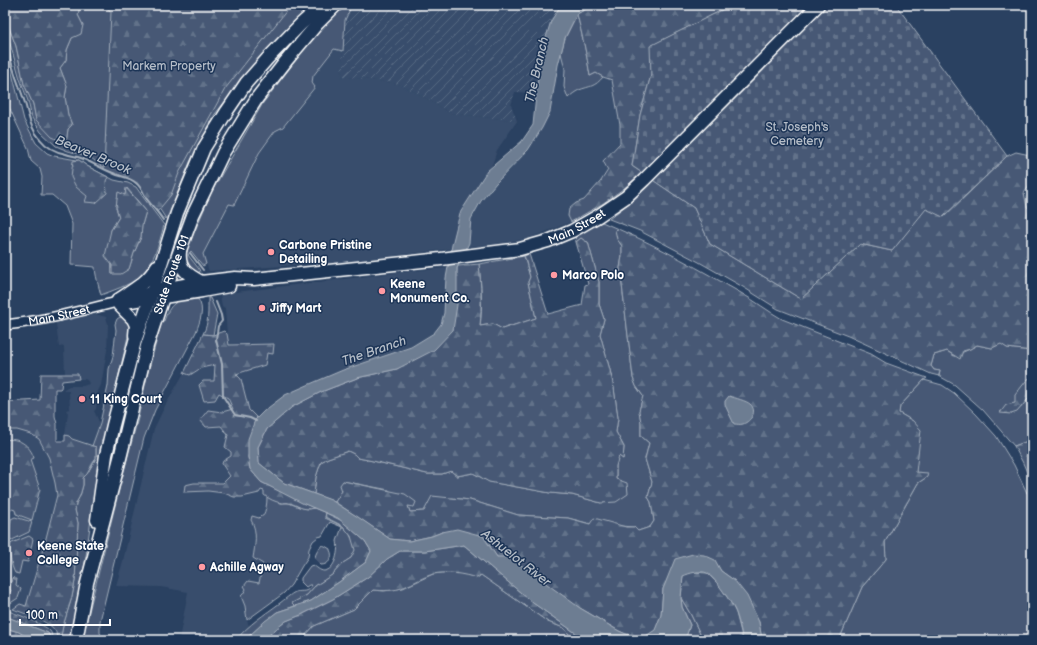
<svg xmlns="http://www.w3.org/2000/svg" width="1037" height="645" font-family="'Balsamiq Sans',sans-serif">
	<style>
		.built { fill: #394e6c }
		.industrial { fill: url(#industrial-furrows) }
		.grass { fill: #465975; stroke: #a2acba; fill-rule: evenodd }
		.forest { fill: url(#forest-firs); stroke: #a2acba }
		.cemetery { fill: url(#cemetery-stones); stroke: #a2acba }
		.water { fill: #6d7d92; stroke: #a7b1be }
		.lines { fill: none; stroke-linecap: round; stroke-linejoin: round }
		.stream { stroke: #a7b1be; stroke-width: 2 }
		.secondary-casing { stroke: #fff; stroke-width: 12 }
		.highway-casing { stroke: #fff; stroke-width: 15 }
		.secondary { stroke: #1d3557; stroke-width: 9 }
		.highway { stroke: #1d3557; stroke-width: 12 }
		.poi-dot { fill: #ff9aa2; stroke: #1d3557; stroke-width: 1.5 }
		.labels { text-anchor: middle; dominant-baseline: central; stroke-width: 3; stroke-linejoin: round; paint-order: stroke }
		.park-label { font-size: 12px; fill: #b5bdc8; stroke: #1d3557 }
		.street-label { font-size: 12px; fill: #fff; stroke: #1d3557 }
		.poi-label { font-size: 12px; font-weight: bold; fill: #fff; stroke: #1d3557; text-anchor: start }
		.water-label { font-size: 13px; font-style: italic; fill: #b6bec8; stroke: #1d3557 }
	</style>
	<defs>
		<pattern id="industrial-furrows" width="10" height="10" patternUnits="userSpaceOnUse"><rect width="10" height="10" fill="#394e6c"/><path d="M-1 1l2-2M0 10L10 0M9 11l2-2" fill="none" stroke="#576982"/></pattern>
		<pattern id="forest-firs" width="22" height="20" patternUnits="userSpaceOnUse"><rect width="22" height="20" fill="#465975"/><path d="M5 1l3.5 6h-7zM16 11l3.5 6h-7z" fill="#62728a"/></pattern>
		<pattern id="cemetery-stones" width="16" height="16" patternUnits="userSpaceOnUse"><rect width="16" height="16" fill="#465975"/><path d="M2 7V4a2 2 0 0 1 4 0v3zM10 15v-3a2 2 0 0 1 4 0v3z" fill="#62728a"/></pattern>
	</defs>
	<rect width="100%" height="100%" fill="#2a4161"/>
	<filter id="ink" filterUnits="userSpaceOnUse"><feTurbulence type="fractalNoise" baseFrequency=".025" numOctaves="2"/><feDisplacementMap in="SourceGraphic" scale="8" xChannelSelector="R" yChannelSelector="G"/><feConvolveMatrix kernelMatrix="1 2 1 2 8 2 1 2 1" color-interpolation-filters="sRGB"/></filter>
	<g filter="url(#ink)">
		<!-- built -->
		<path class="built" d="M334,49L343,51L341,76L399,84L417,93L450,113L517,121L497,150L491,168L487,171L460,213L451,249L342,262L209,271L203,255L229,204H234L259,153L275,131L283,127L315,87L312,83L313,76Z
			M561,53L565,69L564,87L578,91L590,87L598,83L603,77L612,80L620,125V144L603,161L608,170L601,181L592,191L584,201L576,203L568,216L571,222L527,239L490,245L468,247L469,243L471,220L481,201L496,183L528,150L558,65Z
			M447,268L446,278L444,313L441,324L434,333L411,347L343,370L310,384L285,395L264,411L257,418L249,410L241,379L235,374L245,372L267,353L274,344L229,345L227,334L225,308L222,306L220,294L409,271Z
			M95,314L106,317L108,324L107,350L101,385L98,391L96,409L94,411L100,424L92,446L72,439L69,436L65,435L68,413L66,410L70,409L69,391H63L64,389L69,386H83L89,384L88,381L85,379H79L78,374H65L64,346L59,347L56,323Z
			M215,365L214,381H203L199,385L204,401L215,400L219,393L228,398L233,409L222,412L208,410L206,427L221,426L228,435L225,447L231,452V456L223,461L222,464L230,477L223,483H194L184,492L208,491L224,493L234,496L261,490L264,491V495L267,497V502L265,513L263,516L259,518L251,520L253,525L255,533V548L253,558L263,564L259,583L246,589L243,594L241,596L245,606L246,618L249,626L236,640H179L188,592L161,587L116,586L123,561L154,429L165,406L184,373L190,375L201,368Z
			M41,428L67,492L39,615L48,640H5V430Z"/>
		<!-- industrial -->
		<path class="industrial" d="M352,5H561L551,21L540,57L536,93L515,92L511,105L517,121L450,113L417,93L399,84L341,76L345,20Z"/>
		<!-- grass -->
		<path class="grass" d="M80,5H108L106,6L315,5L294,23L265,52L215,114L190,162L170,212L166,219L153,199L137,180L101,166L90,157L68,151L56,146L41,132L32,118L28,101L20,79L5,26V17L16,46L24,84L33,104L36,120L66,143L68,129L72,125L68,115L65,97L67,86L60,68L66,60L67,50L72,38L83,25L78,15Z
			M343,5H352L345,20L343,51L334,49L313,76L312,83L315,87L283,127L275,131L259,153L234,205L229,204L203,254L206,264L203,266L191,251L188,255L199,269L200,272L196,273L190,272L184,256L212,191L263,103L312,39Z
			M577,14C582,35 587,55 590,76L596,73L603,77C595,87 590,86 579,90C575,92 571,95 568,98L564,87L565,69L561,53L565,38Z
			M5,51L10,65L24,120L36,143L47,153L54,156L77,160H79L87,166L114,180L128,183L136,187L143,197L164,225C159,244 154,264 138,278C130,285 111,291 101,295C99,288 95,273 95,267L71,265L72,224L65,206L52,195H41L42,177L40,169L31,161L28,148L9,107L10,98L5,89ZM127,188L146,211L142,225L141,237L134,253L129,269L112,274L111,230L119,217L116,207L118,193L125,195Z
			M602,222L618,229L616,230L617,239L622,246V256L620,268L633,378L636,386L643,396L639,411L641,422V436L649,443L645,459L652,482L648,497L651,502L654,521L650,527L638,531L634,527L591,524L568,518L518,515L470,500L452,498L424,511L410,512L408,506L389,490L343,481L342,491L335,502L314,494L316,477L321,462L328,458L348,451L354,454L358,458L373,461L427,474H442L451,471L457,476L473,473L490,482L550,493L572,495L601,503L616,479V466L619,456L623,459L624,447L616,432L618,418L614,388L610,370L600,334L604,319L599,304V282L588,242L585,241L581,238L576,242L575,236Z
			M524,256L530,277L528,282L536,318L502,329L493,324L480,326C483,306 481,284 479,264Z
			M193,298L195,299H198C205,309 200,321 196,332L155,410L144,438L100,621V633L103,638L102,640H82L120,486L138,418L147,376L162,320L164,321C170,304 175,300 193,298Z
			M208,298H210L217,314L213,335L203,334C209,323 208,311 208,298Z
			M120,317C130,319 129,324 129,332L103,442L94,497L86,556L76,613L69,640H57V638L59,639L61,636L63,626L72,597L75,581L78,523L75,510L76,503L80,496L83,485V478L87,474L96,458V447L92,446L100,424V423L108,386L109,369L113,356L116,330L115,324L117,319Z
			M1001,343L1007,348L1032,351V376L1026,381L1015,403L1000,412C1019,416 1021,407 1032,394V441H1028L1014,446L983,410L955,385L939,376L940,371L934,370L931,366L934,355L947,351L954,356L970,349L977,345L992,348Z
			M924,380L942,385L954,393L976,414L996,436L1014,465L1027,493H1032V640H839L862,587L886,559L885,542L918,483L927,477L916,472L913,421L899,413L900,406Z
			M267,497L281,503H289L299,507L308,509L314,508L326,513L325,518C345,527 349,528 356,550L351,558L343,563L332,575L315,586L307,595L293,603L295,606L277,612L251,634L245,640H236C249,624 264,615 280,603C284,600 291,594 295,592C303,590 306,594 312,585H309L306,587L301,582V578L310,566L313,565C316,567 320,571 324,571C336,570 339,549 337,541L342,527L330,522L322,536L318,537L313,541L309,549L308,557L302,566L291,585L284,593L247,620L245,606L241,596L243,594L246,589L244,586L248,581L259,583L263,564L253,558C255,545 258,532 251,520L252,516L259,518L261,516H263C266,510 267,504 267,497Z
			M15,517L32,522L29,532L10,541V530L11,519Z
			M322,545L325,546L330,549V550C334,557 329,565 321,565L315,559C315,553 319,549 322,545Z
			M449,572L464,574L477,578L481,575L548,622L564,628L574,640H301L314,626L354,609L373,590L384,591L403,588L433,574Z
			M13,577L14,579H17L16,585L21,589L18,598L9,604C7,602 6,596 8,594C9,593 10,592 11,591L10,588L12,578Z
			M681,598L691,615L703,640H684L686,637L690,625L682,607Z"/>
		<!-- forest -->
		<path class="forest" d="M5,5H80L78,15L83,25L81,34L72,38L67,50L66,60L60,68L67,86L65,97L68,115L72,125L68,129L66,143L52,137L36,120L33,104L24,84L16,46L5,17Z
			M108,5H291L225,89L179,173L171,195L157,212L146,198L142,189L135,182L128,178L104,169L111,12L106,6Z
			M593,5L685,6L691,5H732L651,46V75L640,115L632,166L642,173L623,189L602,204L571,222L568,216L569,209L576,203L584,200L592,191L601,181L608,170L603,161L620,143V125L612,80L603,77L596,73L590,76C587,55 582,35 577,14Z
			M1016,152L1030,155L1032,157V182L1024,193L1027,207L1032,208V351L1007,348L1001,344L992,348L977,345L970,349L963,351L960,359L947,351L934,355L931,366L934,370L940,371L939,376L931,374L848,336L778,309L743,287L699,262L640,231L609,219L634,199L653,180L694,208L710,244L801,299L860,244L892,251L926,208L944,217L1007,156Z
			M79,160L87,166L108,177L106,181L107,193L96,203L85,202L87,196L76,187L71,177L73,161Z
			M126,188L146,211L142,225L141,237L134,253L129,269L121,274H112V265L105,256L111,230L119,217L116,207L118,192L125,195Z
			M618,229C660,247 701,270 741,293C755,301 768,311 782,319L871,354L886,363L927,378L924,380L900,406L899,413L913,421L921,430L916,472L928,473L927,477L918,483L885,542L886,559L862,587L839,640H762L759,622L735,581L721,571L714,560L668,578L663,589L661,615L655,631L643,638L626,634L619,631L580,608L497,557L483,536L442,532L432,536L409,541L390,539L335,502L342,491L340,485L343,481L405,494L416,502L414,507L408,506L410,512L424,511L432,496L470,500L518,515L568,518L590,524L594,518L626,527H634L638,531L650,527L654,521L651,502L648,497L652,482L645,459L649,443L641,436V422L639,411L643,396L636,386L633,378L620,268L622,256V246L617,239L615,230Z
			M581,238L585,241L588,242L599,282V304L604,319L600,334L610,370L614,388L618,418L616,432L624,447L623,459L619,456L616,466V479L627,483L628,494L616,502L601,503L572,495L550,493L489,482L473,473L457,476L451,471L442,474H427L373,461L358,458L354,454L348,451L328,458L321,462L316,477L314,494L284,483L259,463L258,447L267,429L292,407L321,392L357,378L397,369L453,330L457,268L458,266L479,264C481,285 482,305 480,326L493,324L502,329L536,318L528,282L530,277L525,258L524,256L529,254L548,314L582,305L585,285L588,284L576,242Z
			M224,331L227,334L229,345L274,344L273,354L267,353L265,365L236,374L241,379L249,410L257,418L255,420L248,457L250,469L261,482L314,508C301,511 299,505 289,503C286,502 284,503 282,503C275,502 269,499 264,495V491L261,490L259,493L242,497H234L224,493L208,491L184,492L185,485L194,483H223L230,476L222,464L223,461L231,456V452L225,447L228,435L221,426L206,427L200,420L208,410L222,412L233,409L228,398L219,393L215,400L204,401L199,385L203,381H214L215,365L201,368L190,375L184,373L203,334L213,335Z
			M41,374H78L79,379L62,381L61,388L60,389H55V416L57,424V441H65V435L69,436L72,439L96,447V458L87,474L83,478V485L80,496L76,503L75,510L78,523L75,581L72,597L63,626L61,636L59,639L57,638C57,637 56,633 56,632C50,621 25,614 13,609L20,604L26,606L45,542L57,495L55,483L49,458L39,439L31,434L17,430H5V426H6V402L40,400Z
			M1032,376V394L1017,412L1011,414L1000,413L1006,405L1015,403V395L1026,381Z
			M5,440C18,437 30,445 34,458L30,460L40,489L32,520L16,514L15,510L12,509L8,510L5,505Z
			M1028,441H1032V484L1023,463L1014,446Z
			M326,513L342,521L365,541L371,551L366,562L339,582L311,601L295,606L292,603L307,595L315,586L332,575L343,563L351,558L355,550L351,536L343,526L325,517Z
			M29,536L33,539L28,562L22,561L19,574L15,573C11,566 9,553 10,545L12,543Z
			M464,545L533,603L580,636L587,640H574L564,628L548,622L481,575L477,578C463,574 448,571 433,574C423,577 414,583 404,587C395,591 383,591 373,590L354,609L314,626L301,640H267L271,633L286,621L301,615L333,599L368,577L387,559L400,551H425Z
			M693,572L707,573L719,585L731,603L736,613L743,640H703L691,615L681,598L683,575Z
			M5,610C15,613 44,624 50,631C52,633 52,637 52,640L48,633L5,616Z
			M5,628L19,632L31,640H14L12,639L5,638Z"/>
		<!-- cemetery -->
		<path class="cemetery" d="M732,5H788L794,7L798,5H896L1007,156L943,217L926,209L892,251L860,244L801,299L710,244L694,208L632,166L640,115L651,75L650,46Z"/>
		<!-- water -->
		<path class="water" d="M561,5H691L685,6L593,5L577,14L565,38L558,65L550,112L542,128L528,150L496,183L481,201L471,219L469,243L457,268V305L453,330L434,350L397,369L357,378L321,392L292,407L267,429L258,447L259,463L284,483L331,500L358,517L390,539L409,541L432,536L442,532L457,529L483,536L497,557H510L580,608L619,631L626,634L643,638L655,630L661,615L663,589L675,559L693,554L704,555L715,560L721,571L735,581L747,596L759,622L762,640H743C741,631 739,621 736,613C733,604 715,578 707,573C700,570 690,573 683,576L681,598L682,607L690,625L686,637L684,640H587L580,636L533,603L464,545L425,551H400L387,559L368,577L333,599L301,615L286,621L271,633L267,640H245L265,621L277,612L311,601L339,582L366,562L371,551L365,541L338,518L302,503L261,482L250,469L248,457V439L255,420L264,411L285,395L310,384L343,370L411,347L434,333L441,324L444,313L446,278L452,245L460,213L487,171L522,141L533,125L540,57L551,21Z
			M729,396C735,398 747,401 750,404C758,411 751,421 743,424C740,425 737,424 734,424L725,405V401Z
			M5,616L48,633L52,640H31L19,632L5,628Z"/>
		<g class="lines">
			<!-- stream -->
			<path class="stream" d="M5,33C8,41 8,48 10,56C13,72 20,87 25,103C29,116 30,128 40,139C47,148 55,152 66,154C70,156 76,156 81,158C93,163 104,170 117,175C123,177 131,178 136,183C141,187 143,192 146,198C151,205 158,212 163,220
				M190,253L203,270
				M216,302L221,315L222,321L218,326L216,340L222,364L223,396L235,415L250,418L256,421"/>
			<!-- secondary casing -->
			<g class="secondary-casing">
				<g id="secondary">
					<path d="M118,305L150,299"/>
					<path id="s1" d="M5,325C42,321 77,312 113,303L118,300L152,291"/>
				</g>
			</g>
			<!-- highway casing -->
			<g class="highway-casing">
				<g id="highway">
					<path d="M180,251C178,269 187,274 201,282"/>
					<path id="s2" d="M152,291L201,282L235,278L254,279L441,259L520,249L548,241L572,231L598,216L626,197L644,180L818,5"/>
					<path d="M163,297L202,291L229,286"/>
					<path d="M118,300C133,290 148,282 157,266"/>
					<path d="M119,305L133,319L136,325L135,335"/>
					<path d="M97,520L106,455L113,425L135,341L150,299L177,213L204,148L227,111L246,83L268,58L301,24L322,5"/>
					<path id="s3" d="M76,640L87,583L120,458L147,346L166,288L193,215L223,153L257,98L286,61L317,24L336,5"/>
				</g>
			</g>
			<!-- secondary -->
			<use href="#secondary" class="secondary"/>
			<!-- highway -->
			<use href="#highway" class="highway"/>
		</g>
	</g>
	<!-- markers -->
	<g class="poi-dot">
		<circle cx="271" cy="252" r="4"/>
		<circle cx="554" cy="275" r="4"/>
		<circle cx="382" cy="291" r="4"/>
		<circle cx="262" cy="308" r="4"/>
		<circle cx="82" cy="399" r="4"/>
		<circle cx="29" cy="553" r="4"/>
		<circle cx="202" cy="567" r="4"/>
	</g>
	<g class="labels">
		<!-- park labels -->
		<g class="park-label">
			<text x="169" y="66">Markem Property</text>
			<text x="797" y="127">St. Joseph's<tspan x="797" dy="14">Cemetery</tspan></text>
		</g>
		<!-- street labels -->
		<g class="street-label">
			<text stroke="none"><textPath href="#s2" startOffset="432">Main Street</textPath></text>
			<text stroke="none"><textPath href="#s3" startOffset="378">State Route 101</textPath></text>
			<text stroke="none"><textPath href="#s1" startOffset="55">Main Street</textPath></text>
		</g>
		<!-- poi labels -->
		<g class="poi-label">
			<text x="279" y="245">Carbone Pristine<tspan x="279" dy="14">Detailing</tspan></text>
			<text x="562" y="275">Marco Polo</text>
			<text x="390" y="284">Keene<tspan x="390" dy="14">Monument Co.</tspan></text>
			<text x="270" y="308">Jiffy Mart</text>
			<text x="90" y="399">11 King Court</text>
			<text x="37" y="546">Keene State<tspan x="37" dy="14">College</tspan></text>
			<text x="210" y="567">Achille Agway</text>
		</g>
		<!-- water labels -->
		<g class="water-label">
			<text transform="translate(537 70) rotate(-77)">The Branch</text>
			<text transform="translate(93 155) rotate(23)">Beaver Brook</text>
			<text transform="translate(374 351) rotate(-19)">The Branch</text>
			<text transform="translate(516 558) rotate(38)">Ashuelot River</text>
		</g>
	</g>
	<!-- margin -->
	<rect width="1037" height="645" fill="none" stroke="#1d3557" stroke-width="20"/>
	<rect x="10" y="10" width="1017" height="625" fill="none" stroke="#fff" stroke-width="1.5" filter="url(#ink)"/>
	<!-- scale -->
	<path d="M20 619v6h90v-6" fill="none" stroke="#ffffff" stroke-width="2"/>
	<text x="26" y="619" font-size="12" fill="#ffffff" stroke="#1d3557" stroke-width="3" paint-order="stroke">100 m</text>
</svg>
